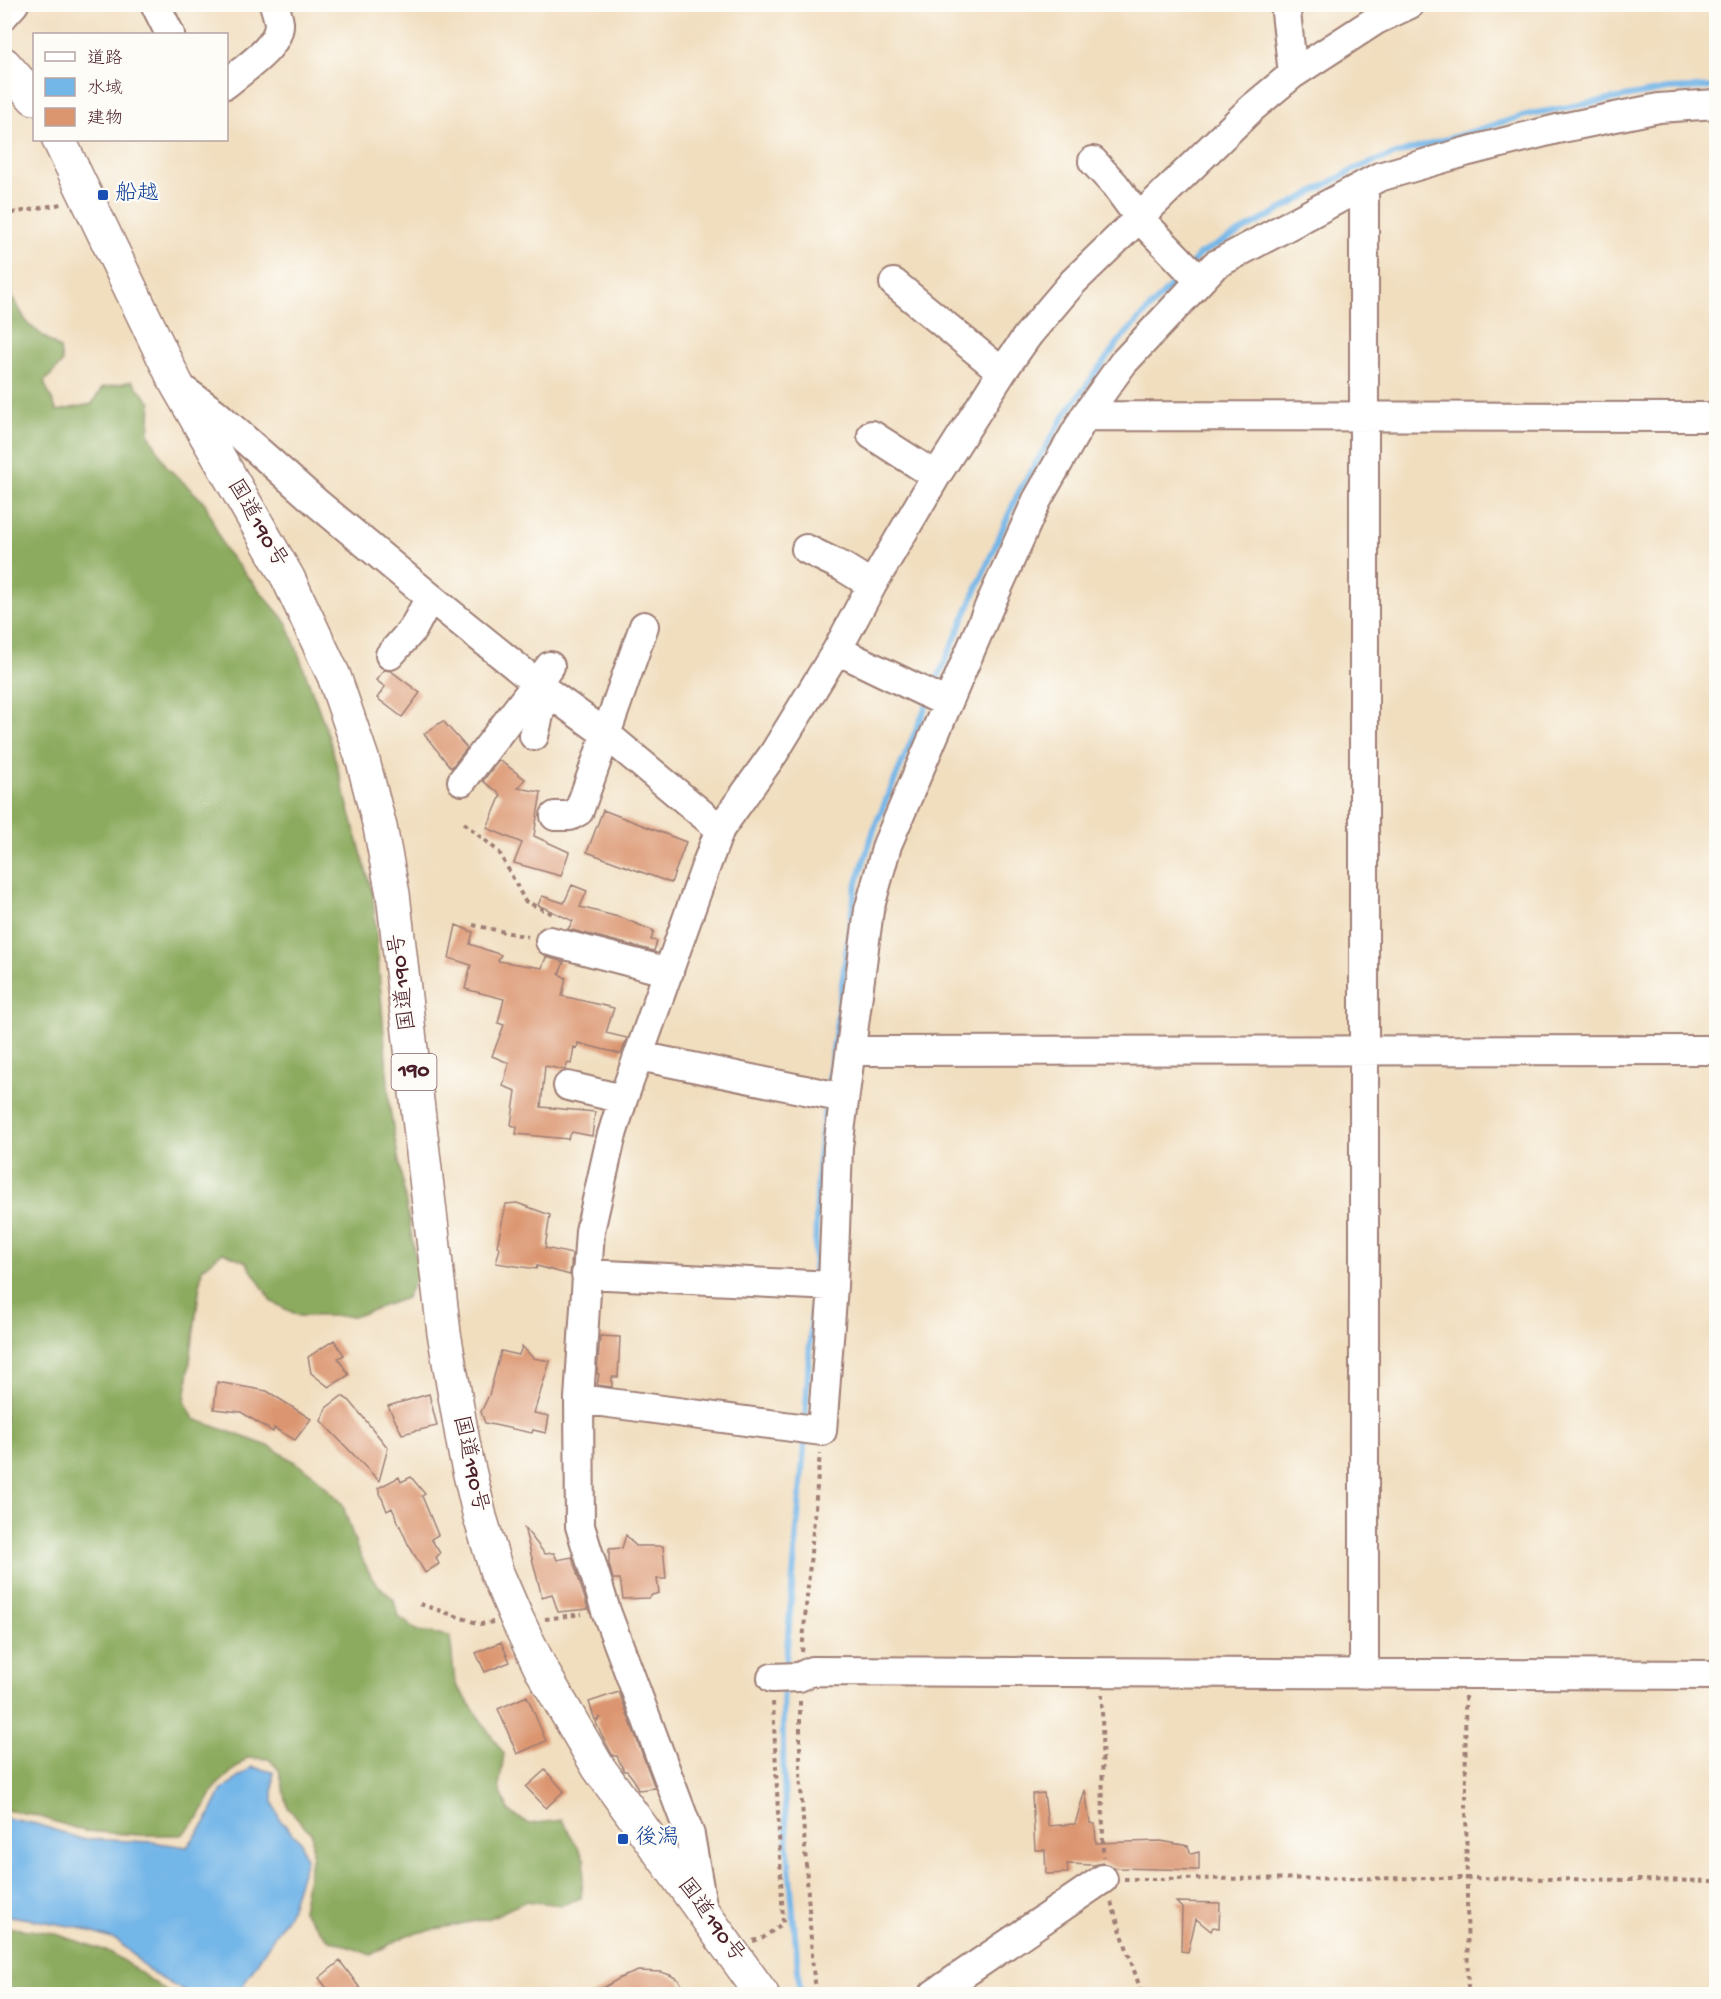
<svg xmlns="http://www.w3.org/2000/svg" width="1721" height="1999" font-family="'Gochi Hand','Klee One',sans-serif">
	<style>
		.forest { fill: #8cab5f; stroke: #6b6545; stroke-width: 1.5 }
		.water { fill: #73b6e8; stroke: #5e6a8a; stroke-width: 1.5 }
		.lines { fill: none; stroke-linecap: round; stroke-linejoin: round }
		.stream { stroke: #73b6e8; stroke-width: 6 }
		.building { fill: #db956f }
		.minor-casing { stroke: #9e7e75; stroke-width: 32 }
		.highway-casing { stroke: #9e7e75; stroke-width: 36 }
		.path { stroke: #9e7e75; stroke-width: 4; stroke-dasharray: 4.5 4.5; stroke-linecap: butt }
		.minor { stroke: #fff; stroke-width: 28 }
		.highway { stroke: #fff; stroke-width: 33 }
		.transit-dot { fill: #1a4fb4; stroke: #fdfcf7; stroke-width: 2 }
		.labels { text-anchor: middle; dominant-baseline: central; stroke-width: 4.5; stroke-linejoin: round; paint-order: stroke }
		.shield { fill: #fdfcf7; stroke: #806168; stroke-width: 1.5 }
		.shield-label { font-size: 21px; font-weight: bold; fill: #4a1f2b }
		.transit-label { font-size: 22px; fill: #164399; stroke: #fdfcf7; text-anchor: start }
		.street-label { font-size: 22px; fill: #4a1f2b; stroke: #fdfcf7 }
	</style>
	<rect width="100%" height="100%" fill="#fdfcf7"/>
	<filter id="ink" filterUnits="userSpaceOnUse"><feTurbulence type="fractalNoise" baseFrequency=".0167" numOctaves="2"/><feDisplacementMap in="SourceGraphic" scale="12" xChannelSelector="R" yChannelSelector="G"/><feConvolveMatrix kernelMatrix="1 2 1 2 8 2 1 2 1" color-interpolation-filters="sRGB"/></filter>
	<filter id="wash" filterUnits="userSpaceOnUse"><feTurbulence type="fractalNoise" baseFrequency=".008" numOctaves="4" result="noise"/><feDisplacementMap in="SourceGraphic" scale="24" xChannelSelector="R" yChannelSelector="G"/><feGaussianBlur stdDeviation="1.35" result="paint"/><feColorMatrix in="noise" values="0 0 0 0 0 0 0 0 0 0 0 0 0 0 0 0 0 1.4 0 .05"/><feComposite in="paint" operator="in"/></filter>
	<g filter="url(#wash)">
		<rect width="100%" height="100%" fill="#f1debf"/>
		<!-- forest -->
		<path class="forest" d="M5,243L11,248V295L28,324L60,349L62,363L44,382L57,411L92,404L102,388L132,381L151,403L149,434L167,467L205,503L225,550L287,623L328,734L373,895L390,1109L418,1274L406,1298L356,1316H299L272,1302L246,1262L223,1252L202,1269L185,1401L194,1419L271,1447L312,1473L342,1503L357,1548L373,1580L394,1600L398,1616L418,1631L450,1636L455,1683L504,1754L499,1787L509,1812L529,1824L562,1820L585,1860L581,1898L562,1905L526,1901L490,1918L407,1935L371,1955L328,1939L302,1910L312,1854V1834L288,1808L279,1770L269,1759L247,1758L216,1786L199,1817L182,1835H139L84,1831L31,1814L5,1810Z
			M5,1927L53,1933L110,1952L171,1994H5Z"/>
		<!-- water -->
		<path class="water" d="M252,1767L273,1772V1802L280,1820L300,1841L306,1859L289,1913L237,1994H189L153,1974L118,1941L76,1927L5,1915V1818L36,1824L82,1839L151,1842L187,1847L206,1822L222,1790Z"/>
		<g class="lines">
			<!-- stream -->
			<path class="stream" d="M1192,263L1200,254L1357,168L1393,155L1530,114L1668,89L1716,87
				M934,687L1019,491L1067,412L1119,341L1183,273
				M828,1087L855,889L875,826L928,702
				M814,1279L818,1168L826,1100
				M805,1422L813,1292
				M785,1671L805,1436
				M784,1684C779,1787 792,1891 800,1994"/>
		</g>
		<g id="blocks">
			<!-- building -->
			<path class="building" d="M384,670L391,671L420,693L402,717L377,698L385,687L376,680Z
				M443,721L467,748L451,768L424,734Z
				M499,760L525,779L518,788L541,792L534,836L569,852L561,876L514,863L522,843L487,828L501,795L483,781Z
				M603,810L686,842L671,883L587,852Z
				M572,885L587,891L580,907L622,918L654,931L651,940L657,941L654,951L568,929L573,921L538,905L542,896L564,903Z
				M456,925L473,932L470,944L501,955L498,961L542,968L546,957L564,962L559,974L566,978L562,996L614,1008L606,1033L627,1038L621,1054L578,1043L577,1048L574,1047L571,1064L568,1063L565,1070L545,1066L541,1107L595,1112L592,1136L572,1132L568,1139L516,1134L517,1127L511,1125L516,1091L503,1086L509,1063L492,1056L504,1025L498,1023L504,999L465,989L471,965L449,958Z
				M517,1203L550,1215L545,1248L572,1254L570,1275L537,1266L536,1269L496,1263L500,1248L497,1246L506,1204Z
				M600,1336L620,1337L618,1377H612V1387L597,1385L599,1374H597Z
				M334,1340L344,1355L338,1358L349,1375L329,1387L311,1373L308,1357Z
				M522,1346L533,1358L550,1361L534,1413L549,1416L546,1433L533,1430L532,1433L485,1423L481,1412L489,1395L501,1351L519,1355Z
				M217,1382L267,1391L311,1419L295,1440L274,1428L273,1432L241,1412L214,1409Z
				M429,1394L437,1426L402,1434L388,1406Z
				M342,1396L350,1401L388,1448L379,1481L321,1421L326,1408Z
				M399,1477L401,1482L411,1477L425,1494L422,1496L438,1535L431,1539L440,1553L436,1558L439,1564L425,1573L408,1544L392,1508L387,1511L378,1488Z
				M524,1527L545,1554L554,1553L557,1560L572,1557L588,1609L558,1612L552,1594L542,1597Z
				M626,1535L636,1546H663L666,1579H657L659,1593L652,1595L649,1598L623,1599L620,1579H613L609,1564V1549L622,1548Z
				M501,1642L510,1662L485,1672L476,1653Z
				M619,1692L655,1788L638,1790L634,1780L627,1771H624L617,1756H613L601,1734L596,1722L601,1717L595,1720L589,1702Z
				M527,1696L546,1741L517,1754L498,1709Z
				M545,1770L564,1791L546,1808L526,1787Z
				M1085,1790L1090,1823L1095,1824L1096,1843L1161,1841L1188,1846L1191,1854L1199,1852V1870L1117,1868L1102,1863L1094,1865L1067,1864L1068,1873L1046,1874L1045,1850H1035L1032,1794L1044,1793L1048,1826L1075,1824Z
				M1176,1902L1220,1903L1219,1928L1213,1927L1211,1931L1196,1919L1188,1952L1181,1951L1182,1908Z
				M340,1961L365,1995H332L319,1978Z
				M638,1971L661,1972L670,1975L679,1980L688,1995H591L620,1978Z"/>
		</g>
	</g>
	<g filter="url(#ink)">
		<use href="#blocks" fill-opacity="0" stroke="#9e7e75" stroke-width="1.5"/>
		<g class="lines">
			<!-- minor casing -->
			<g class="minor-casing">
				<path id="minor" d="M155,4L170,34
					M1285,4L1293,74
					M4,15L14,4
					M226,84C242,70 280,47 279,23C278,17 276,10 274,4
					M1093,161L1115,185L1140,219L1200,281
					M894,283L1002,372
					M178,386L214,412L317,503L430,597L545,690L606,734L720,829
					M1085,416L1716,417
					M872,435L936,476
					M806,549L843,567L872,585
					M837,650L947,703
					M390,655L413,629L430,597
					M534,736L545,690
					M462,781L550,666
					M555,816H570L579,811L644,626
					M550,941L669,972
					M851,1051L1716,1050
					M639,1056L844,1098
					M568,1086L623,1099
					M586,1274L833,1286
					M579,1399L822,1431L833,1286L838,1147L869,910L887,845L989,607L1037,500L1085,416L1123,363L1215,265L1379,177L1465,152L1557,129L1659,108L1716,104
					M1364,1674V185
					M772,1678L799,1677L812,1671L1716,1675
					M703,1911L690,1835L606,1611L580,1526L579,1399L590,1231L611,1138L623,1099L707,863L720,829L774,753L837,650L872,585L936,476L1002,372L1028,335L1073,282L1252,108L1293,74L1376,20L1410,4
					M934,1994L1103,1879"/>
			</g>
			<!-- highway casing -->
			<g class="highway-casing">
				<path id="highway" d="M4,64L34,98
					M59,140L176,383L288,578L334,676L363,761L380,827L393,894L444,1333L465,1453L480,1517L497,1573L517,1619L541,1669L598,1767L762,1994"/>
			</g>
			<!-- path -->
			<path class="path" d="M4,217L7,214L61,204
				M464,823L499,852L525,901L552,914V918
				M473,925L528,937
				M420,1604L480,1624L493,1622
				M545,1619L582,1614
				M802,1652L820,1453
				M1102,1694L1103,1857
				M1465,1696L1468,1994
				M800,1701V1773L813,1970L816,1988L820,1994
				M1124,1879L1466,1878L1716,1881
				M1111,1902L1142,1994
				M753,1941L763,1938L783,1923L773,1702"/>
			<!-- minor -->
			<use href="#minor" class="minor"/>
			<!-- highway -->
			<use href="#highway" class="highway"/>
		</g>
	</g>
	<!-- markers -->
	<g class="transit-dot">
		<rect x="97" y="189" width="12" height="12" rx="3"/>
		<rect x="617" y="1833" width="12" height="12" rx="3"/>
	</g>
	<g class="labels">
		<!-- shield labels -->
		<rect class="shield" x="391.5" y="1054" width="45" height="36" rx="4.5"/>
		<g class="shield-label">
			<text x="414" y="1072">190</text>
		</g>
		<!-- transit labels -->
		<g class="transit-label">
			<text x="115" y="195">船越</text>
			<text x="635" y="1839">後潟</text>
		</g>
		<!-- street labels -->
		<g class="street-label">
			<text transform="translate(256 524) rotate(60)">国道190号</text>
			<text transform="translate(404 982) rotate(-97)">国道190号</text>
			<text transform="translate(469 1464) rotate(78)">国道190号</text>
			<text transform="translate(710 1921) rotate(54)">国道190号</text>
		</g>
	</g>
	<!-- margin -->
	<rect width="1721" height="1999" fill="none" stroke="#fdfcf7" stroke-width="24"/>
	<!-- legend -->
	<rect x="33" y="33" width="195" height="108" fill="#fdfcf7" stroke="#b5a4a5" stroke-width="1.5"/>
	<rect x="45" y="52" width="30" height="9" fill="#ffffff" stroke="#b5a4a5" stroke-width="1.5"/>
	<text x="87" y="63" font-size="18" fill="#4a1f2b">道路</text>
	<rect x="45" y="78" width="30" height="18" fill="#73b6e8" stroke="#b5a4a5" stroke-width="1.5"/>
	<text x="87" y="93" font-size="18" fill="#4a1f2b">水域</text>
	<rect x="45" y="108" width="30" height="18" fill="#db956f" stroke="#b5a4a5" stroke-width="1.5"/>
	<text x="87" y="123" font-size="18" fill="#4a1f2b">建物</text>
</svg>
